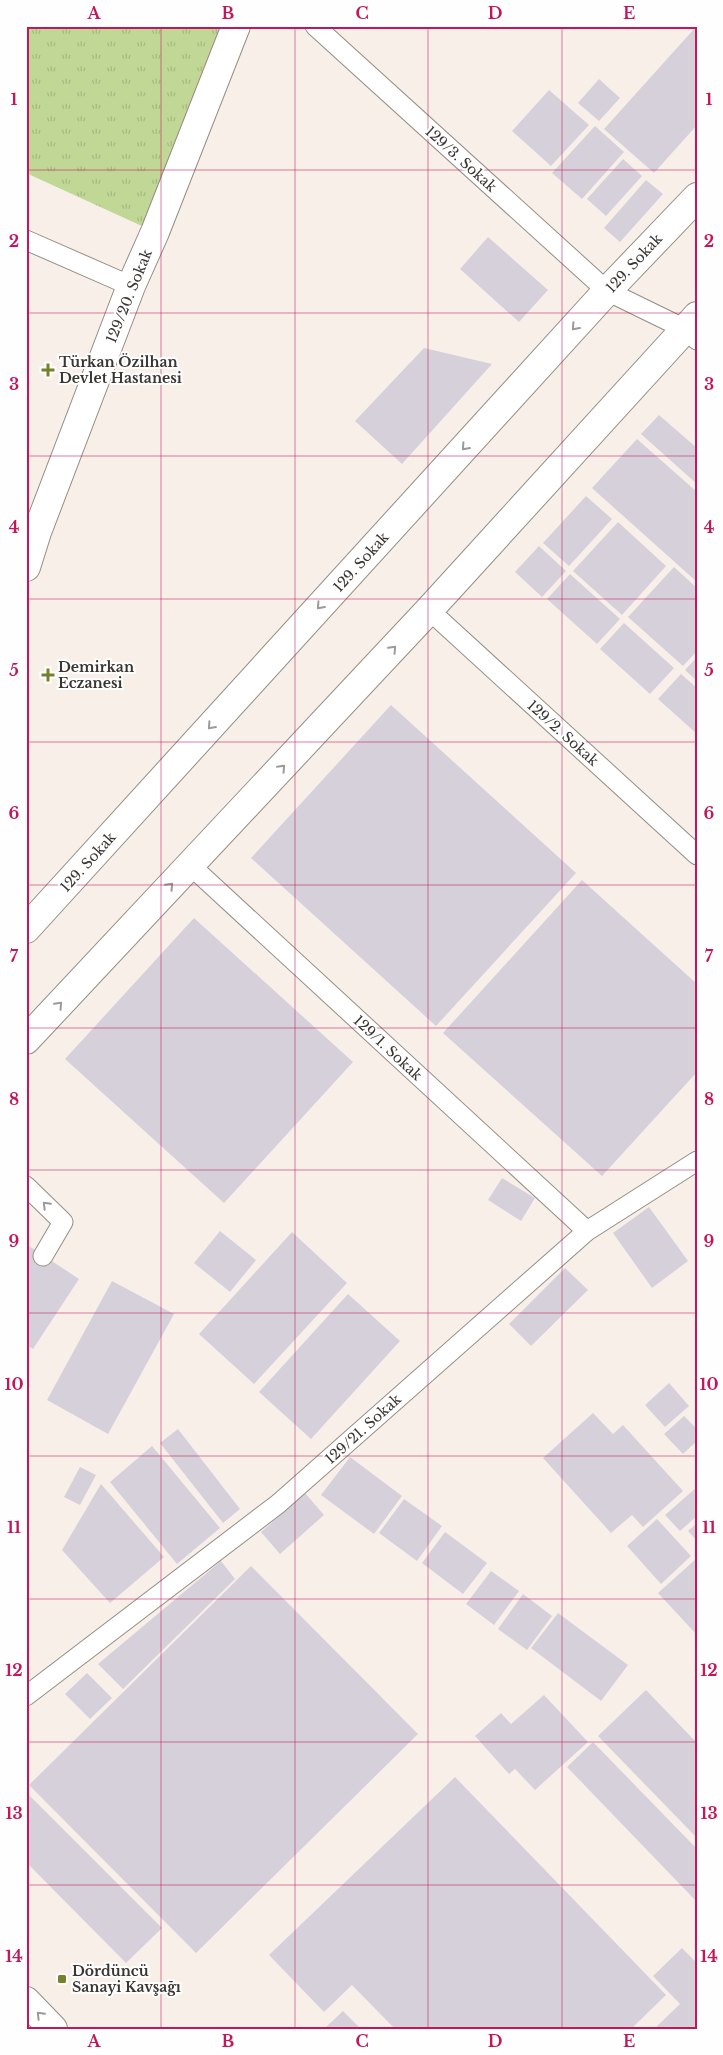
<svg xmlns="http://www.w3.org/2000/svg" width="723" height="2055" font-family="'Libre Baskerville',serif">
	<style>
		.grass { fill: url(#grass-tufts) }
		.building { fill: #d6d0da }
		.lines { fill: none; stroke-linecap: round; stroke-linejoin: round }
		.service-casing { stroke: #948d85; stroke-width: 21 }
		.minor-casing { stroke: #948d85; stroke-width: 30 }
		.secondary-casing { stroke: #948d85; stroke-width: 30 }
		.service { stroke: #fff; stroke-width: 19 }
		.minor { stroke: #fff; stroke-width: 28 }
		.secondary { stroke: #fff; stroke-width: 28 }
		.oneway { stroke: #9c9a98 }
		.grid { fill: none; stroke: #c2185b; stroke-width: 1; stroke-opacity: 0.55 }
		.poi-dot { fill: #79802b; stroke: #fefefe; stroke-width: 2 }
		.labels { text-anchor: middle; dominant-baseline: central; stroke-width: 4; stroke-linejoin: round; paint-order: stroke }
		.street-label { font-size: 14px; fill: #383532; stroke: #fefefe }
		.poi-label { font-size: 14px; font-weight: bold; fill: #383532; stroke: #fefefe; text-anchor: start }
		.neatline { fill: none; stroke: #c2185b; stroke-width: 2 }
		.grid-label { font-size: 16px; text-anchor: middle; font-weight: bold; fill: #c2185b }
	</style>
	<defs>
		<pattern id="grass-tufts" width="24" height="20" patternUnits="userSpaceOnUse" patternTransform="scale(1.25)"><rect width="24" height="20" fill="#c1d796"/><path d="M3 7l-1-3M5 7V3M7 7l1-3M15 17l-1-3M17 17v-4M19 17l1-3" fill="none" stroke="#a7b982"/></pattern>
	</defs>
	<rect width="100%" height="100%" fill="#f8f0e8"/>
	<!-- grass -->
	<path class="grass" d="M26,26H236L155,232L26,173Z"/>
	<!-- building -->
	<path class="building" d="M694,29L697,32V125L654,173L604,129Z
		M599,79L620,98L599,121L578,103Z
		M549,90L589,125L551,166L512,131Z
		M595,126L624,152L582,199L552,173Z
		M623,159L642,176L606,216L587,199Z
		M646,180L663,194L620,242L604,228Z
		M488,237L548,290L519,322L460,269Z
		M424,348L492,364L402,464L355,421Z
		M659,415L697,448V484L641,434Z
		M637,439L697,492V582L592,488Z
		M586,496L612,519L569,566L543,543Z
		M618,522L666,566L622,615L573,571Z
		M539,546L566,571L542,597L515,572Z
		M674,567L697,588V651L683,666L628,617Z
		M570,574L620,619L597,644L547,599Z
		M624,623L674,668L650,694L600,649Z
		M697,657V681L685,670Z
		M681,674L697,688V734L658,699Z
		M391,705L576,873L436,1026L251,858Z
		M582,880L697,984V1072L602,1176L443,1033Z
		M194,918L353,1062L224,1203L65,1059Z
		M502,1178L535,1198L521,1221L488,1200Z
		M649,1207L688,1261L652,1288L613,1233Z
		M220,1231L256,1260L230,1292L194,1263Z
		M292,1232L347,1283L254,1384L199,1334Z
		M26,1244L79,1279L33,1349L26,1345Z
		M565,1268L588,1290L531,1346L509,1324Z
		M112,1281L174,1314L108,1434L47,1400Z
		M348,1294L400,1341L311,1439L259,1392Z
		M669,1383L689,1406L665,1427L645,1405Z
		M593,1413L613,1434L623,1425L683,1491L643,1527L632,1515L611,1533L543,1458Z
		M684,1416L697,1429V1441L683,1454L664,1434Z
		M178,1429L240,1509L223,1523L160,1443Z
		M152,1446L220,1528L177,1564L110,1482Z
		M350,1457L402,1496L374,1534L321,1495Z
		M80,1467L96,1475L80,1505L64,1497Z
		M101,1484L164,1557L110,1603L62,1550Z
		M697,1487V1516L680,1531L665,1515Z
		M305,1493L324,1515L280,1554L261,1532Z
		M404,1499L442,1526L417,1561L379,1533Z
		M657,1519L691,1556L661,1584L627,1546Z
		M697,1523V1541L688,1531Z
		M445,1532L487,1563L463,1594L422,1563Z
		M697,1558V1635L658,1593Z
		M221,1561L235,1579L123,1689L98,1664Z
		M251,1566L418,1734L196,1953L29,1785Z
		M491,1571L519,1591L494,1625L466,1604Z
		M523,1594L552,1616L527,1650L498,1629Z
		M558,1613L628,1665L601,1701L531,1648Z
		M87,1673L112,1698L90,1719L65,1694Z
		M646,1690L697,1743V1838L598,1736Z
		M544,1695L588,1742L535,1790L515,1769L509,1774L475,1736L501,1713L511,1724Z
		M593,1742L697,1849V1902L567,1767Z
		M455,1777L666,1995L631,2029H395L352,1985L324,2012L269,1955Z
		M26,1792L162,1928L126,1963L26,1862Z
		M682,1948L697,1963V2029H654L680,2004L653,1976Z
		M343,2011L361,2029H324Z"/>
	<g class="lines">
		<!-- service casing -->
		<g class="service-casing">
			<path id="service" d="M315,26L607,291L685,329L697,340
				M26,240L131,286
				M429,610L697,855
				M190,865L587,1231
				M26,1186L63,1222L43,1256
				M26,1696L278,1504L587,1231L697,1161"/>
		</g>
		<!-- minor casing -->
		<g class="minor-casing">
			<path id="minor" d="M26,567L37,532L131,286L155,232L236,26
				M26,929L607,291L697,197
				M26,1040L429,610L697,316"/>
		</g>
		<!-- secondary casing -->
		<g class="secondary-casing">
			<path id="secondary" d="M26,2001L53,2029"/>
		</g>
		<!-- service -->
		<use href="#service" class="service"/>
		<!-- minor -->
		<use href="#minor" class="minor"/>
		<!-- secondary -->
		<use href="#secondary" class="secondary"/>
	</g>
	<!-- one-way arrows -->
	<defs><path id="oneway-chevron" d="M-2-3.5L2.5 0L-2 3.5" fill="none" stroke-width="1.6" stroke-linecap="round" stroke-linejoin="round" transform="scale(1.25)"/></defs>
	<g class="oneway">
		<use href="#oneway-chevron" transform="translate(575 327) rotate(132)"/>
		<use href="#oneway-chevron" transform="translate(465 447) rotate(132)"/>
		<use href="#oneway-chevron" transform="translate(320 606) rotate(132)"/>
		<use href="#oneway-chevron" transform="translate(393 649) rotate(-47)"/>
		<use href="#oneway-chevron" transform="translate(211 726) rotate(132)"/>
		<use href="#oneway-chevron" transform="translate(282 768) rotate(-47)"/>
		<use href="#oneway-chevron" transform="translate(170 886) rotate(-47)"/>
		<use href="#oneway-chevron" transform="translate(59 1005) rotate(-47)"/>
		<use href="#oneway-chevron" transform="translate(46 1205) rotate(-135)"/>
		<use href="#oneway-chevron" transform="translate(40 2015) rotate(-134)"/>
	</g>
	<!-- grid -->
	<path class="grid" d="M161,26V2029M295,26V2029M428,26V2029M562,26V2029M26,170H697M26,313H697M26,456H697M26,599H697M26,742H697M26,885H697M26,1028H697M26,1170H697M26,1313H697M26,1456H697M26,1599H697M26,1742H697M26,1885H697"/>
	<!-- markers -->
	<g class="poi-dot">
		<path d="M45.5 362.5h5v5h5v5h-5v5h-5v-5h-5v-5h5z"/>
		<path d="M45.5 667.5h5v5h5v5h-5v5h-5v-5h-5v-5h5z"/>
		<rect x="57" y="1974" width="10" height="10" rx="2.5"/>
	</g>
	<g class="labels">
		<!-- street labels -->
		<g class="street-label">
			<text transform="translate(461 159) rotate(42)">129/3. Sokak</text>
			<text transform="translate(634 263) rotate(-47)">129. Sokak</text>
			<text transform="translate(129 296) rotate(-68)">129/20. Sokak</text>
			<text transform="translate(361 562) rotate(-48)">129. Sokak</text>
			<text transform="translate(563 733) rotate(42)">129/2. Sokak</text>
			<text transform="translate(88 862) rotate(-48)">129. Sokak</text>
			<text transform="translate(388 1048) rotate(43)">129/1. Sokak</text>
			<text transform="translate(363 1429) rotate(-42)">129/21. Sokak</text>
		</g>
		<!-- poi labels -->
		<g class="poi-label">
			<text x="59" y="362">Türkan Özilhan<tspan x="59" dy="16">Devlet Hastanesi</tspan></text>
			<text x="58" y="667">Demirkan<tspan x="58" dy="16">Eczanesi</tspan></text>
			<text x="72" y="1971">Dördüncü<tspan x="72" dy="16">Sanayi Kavşağı</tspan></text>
		</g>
	</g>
	<!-- border -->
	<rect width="723" height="2055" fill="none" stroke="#fefefe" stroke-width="55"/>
	<rect x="28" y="28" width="668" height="2000" class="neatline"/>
	<g class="grid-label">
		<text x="94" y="19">A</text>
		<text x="228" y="19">B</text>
		<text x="362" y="19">C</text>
		<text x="495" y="19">D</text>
		<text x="629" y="19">E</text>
		<text x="14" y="105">1</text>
		<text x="709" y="105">1</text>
		<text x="14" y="247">2</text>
		<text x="709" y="247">2</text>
		<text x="14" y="390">3</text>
		<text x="709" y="390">3</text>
		<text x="14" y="533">4</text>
		<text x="709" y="533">4</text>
		<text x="14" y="676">5</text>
		<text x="709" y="676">5</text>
		<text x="14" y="819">6</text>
		<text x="709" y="819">6</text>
		<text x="14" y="962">7</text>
		<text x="709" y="962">7</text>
		<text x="14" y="1105">8</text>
		<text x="709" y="1105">8</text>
		<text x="14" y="1247">9</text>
		<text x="709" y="1247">9</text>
		<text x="14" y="1390">10</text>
		<text x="709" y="1390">10</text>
		<text x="14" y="1533">11</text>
		<text x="709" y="1533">11</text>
		<text x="14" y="1676">12</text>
		<text x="709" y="1676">12</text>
		<text x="14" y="1819">13</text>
		<text x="709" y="1819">13</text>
		<text x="14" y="1962">14</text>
		<text x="709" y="1962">14</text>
		<text x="94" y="2047">A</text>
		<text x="228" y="2047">B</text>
		<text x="362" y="2047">C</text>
		<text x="495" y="2047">D</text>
		<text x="629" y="2047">E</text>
	</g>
</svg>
